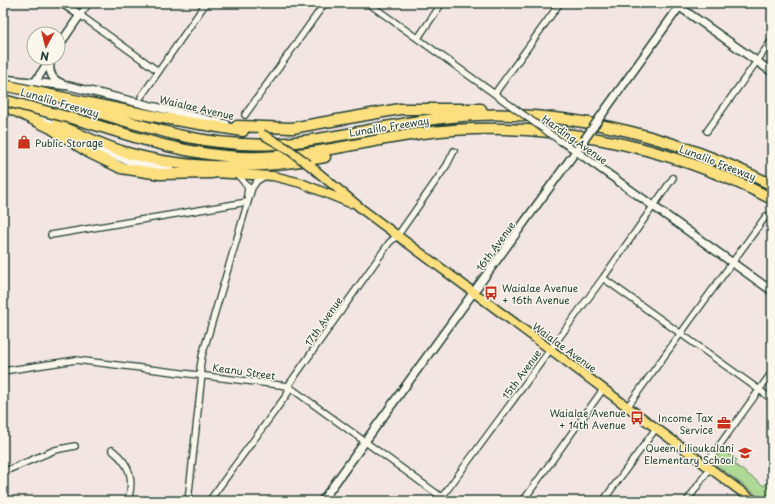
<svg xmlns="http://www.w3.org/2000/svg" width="775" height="504" font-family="'Playpen Sans',sans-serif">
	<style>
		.green { fill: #aed895; stroke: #668a64 }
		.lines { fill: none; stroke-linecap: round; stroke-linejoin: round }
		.minor-casing { stroke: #1f3d34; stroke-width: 8 }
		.tertiary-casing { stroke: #1f3d34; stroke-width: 10 }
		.secondary-casing { stroke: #1f3d34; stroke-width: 10 }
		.primary-casing { stroke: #1f3d34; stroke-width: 11 }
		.motorway-casing { stroke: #1f3d34; stroke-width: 13 }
		.minor { stroke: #fbf7ec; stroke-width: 5.5 }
		.tertiary { stroke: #fbf7ec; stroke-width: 7 }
		.secondary { stroke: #fbf7ec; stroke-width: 7 }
		.primary { stroke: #fce080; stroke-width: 8 }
		.motorway { stroke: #fce080; stroke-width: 10 }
		.minor-bridge-casing { stroke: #1f3d34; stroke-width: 8; stroke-linecap: butt }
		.tertiary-bridge-casing { stroke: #1f3d34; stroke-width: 10; stroke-linecap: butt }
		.primary-bridge-casing { stroke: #1f3d34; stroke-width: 11; stroke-linecap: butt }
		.motorway-bridge-casing { stroke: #1f3d34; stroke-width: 13; stroke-linecap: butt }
		.minor-bridge { stroke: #fbf7ec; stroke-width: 5.5 }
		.tertiary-bridge { stroke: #fbf7ec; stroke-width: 7 }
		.primary-bridge { stroke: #fce080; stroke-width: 8 }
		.motorway-bridge { stroke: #fce080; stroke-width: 10 }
		.labels { text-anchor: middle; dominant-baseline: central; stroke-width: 3; stroke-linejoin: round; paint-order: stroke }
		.street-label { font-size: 10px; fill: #1f3d34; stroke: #fbf7ec }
		.poi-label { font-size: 10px; fill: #1f3d34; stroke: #fbf7ec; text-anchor: end }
	</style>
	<rect width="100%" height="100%" fill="#f3e6e2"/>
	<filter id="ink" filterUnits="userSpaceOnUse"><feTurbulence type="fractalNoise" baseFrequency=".025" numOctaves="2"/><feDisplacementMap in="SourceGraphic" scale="8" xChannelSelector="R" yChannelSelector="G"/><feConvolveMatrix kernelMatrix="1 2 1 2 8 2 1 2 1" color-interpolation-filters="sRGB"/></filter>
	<g filter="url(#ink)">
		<!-- green -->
		<path class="green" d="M722,449L737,460L734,464L764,486L771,478H772L770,486L772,487V501H765L716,465L715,458Z"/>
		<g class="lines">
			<!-- minor casing -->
			<g class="minor-casing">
				<path id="minor" d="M89,3L80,15L158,71
					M368,3L510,105
					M418,38L442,3
					M495,93L560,3
					M141,97L206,3
					M245,115L325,3
					M707,131L772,40
					M560,141L576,151
					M237,174L248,187L247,195
					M51,235L247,202
					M603,278L772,399
					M3,371L76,360L288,386L447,501
					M628,406L766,216
					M112,450C131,465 134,479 128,501
					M706,464L772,372
					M3,472L55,450L75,446
					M188,501L202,374L200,368L202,356L252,188L257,181L265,176
					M209,501L288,393V386L389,243L398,235L447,165L454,151
					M439,501L603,278L673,178
					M523,501L604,388
					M603,501L657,427
					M687,501L710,468"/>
			</g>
			<!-- tertiary casing -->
			<g class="tertiary-casing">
				<path id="tertiary" d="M674,3L772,72
					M58,47L80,15L62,3
					M26,109L35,82L51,58
					M603,113L682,3
					M576,151L772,291
					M322,501L584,140"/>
			</g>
			<!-- secondary casing -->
			<g class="secondary-casing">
				<path id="secondary" d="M51,58C48,69 50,79 61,83
					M3,79L69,86L226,124
					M27,109L60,126
					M81,139C109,156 138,166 170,170"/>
			</g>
			<!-- primary casing -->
			<g class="primary-casing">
				<path id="primary" d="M308,164L363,210L754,501
					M212,173L273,176L301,183L350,203"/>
			</g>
			<!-- motorway casing -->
			<g class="motorway-casing">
				<path id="motorway" d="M93,104L163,118L243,131
					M3,105L51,128L90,153L121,168L160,174L212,173
					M90,110C151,129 210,148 275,144C343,139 409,118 477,115C578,111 682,139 772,185
					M86,122C137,138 187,155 241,157C303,159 362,141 423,133C540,118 667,144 772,199
					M57,124C79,134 101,145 124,152C188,171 260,169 325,157
					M237,126L292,128L400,109H481"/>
			</g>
			<!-- minor -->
			<use href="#minor" class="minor"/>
			<!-- tertiary -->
			<use href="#tertiary" class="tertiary"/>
			<!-- secondary -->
			<use href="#secondary" class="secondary"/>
			<!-- primary -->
			<use href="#primary" class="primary"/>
			<!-- motorway -->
			<use href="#motorway" class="motorway"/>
			<!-- minor-bridge casing -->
			<g class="minor-bridge-casing">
				<path id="minor-bridge" d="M510,105L560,141"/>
			</g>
			<!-- tertiary-bridge casing -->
			<g class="tertiary-bridge-casing">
				<path id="tertiary-bridge" d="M584,140L603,113"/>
			</g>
			<!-- primary-bridge casing -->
			<g class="primary-bridge-casing">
				<path id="primary-bridge" d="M262,134L288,149L308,164"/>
			</g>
			<!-- motorway-bridge casing -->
			<g class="motorway-bridge-casing">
				<path id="motorway-bridge" d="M3,85L93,104
					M3,100L86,122"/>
			</g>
			<!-- minor-bridge -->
			<use href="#minor-bridge" class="minor-bridge"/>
			<!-- tertiary-bridge -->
			<use href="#tertiary-bridge" class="tertiary-bridge"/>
			<!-- primary-bridge -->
			<use href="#primary-bridge" class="primary-bridge"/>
			<!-- motorway-bridge -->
			<use href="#motorway-bridge" class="motorway-bridge"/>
		</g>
	</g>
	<!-- icons -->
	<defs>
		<g id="shop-bare" transform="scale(1.08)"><path d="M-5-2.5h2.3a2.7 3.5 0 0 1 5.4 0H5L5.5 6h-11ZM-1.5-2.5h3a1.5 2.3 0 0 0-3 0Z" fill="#c8321e" stroke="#fbf7ec" stroke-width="2.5" paint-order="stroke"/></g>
		<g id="bus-bare" transform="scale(1.08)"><path d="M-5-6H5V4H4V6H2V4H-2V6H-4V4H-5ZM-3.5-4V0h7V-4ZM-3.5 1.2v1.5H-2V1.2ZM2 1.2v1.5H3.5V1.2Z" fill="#c8321e" stroke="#fbf7ec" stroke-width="2.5" paint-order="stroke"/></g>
		<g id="office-bare" transform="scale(1.08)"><path d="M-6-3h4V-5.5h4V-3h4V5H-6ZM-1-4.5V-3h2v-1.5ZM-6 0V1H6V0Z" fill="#c8321e" stroke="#fbf7ec" stroke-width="2.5" paint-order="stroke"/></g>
		<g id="school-bare" transform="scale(1.08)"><path d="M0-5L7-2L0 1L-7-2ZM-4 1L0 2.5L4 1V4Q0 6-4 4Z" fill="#c8321e" stroke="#fbf7ec" stroke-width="2.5" paint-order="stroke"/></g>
	</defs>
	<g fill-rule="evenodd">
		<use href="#shop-bare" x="24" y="142"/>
		<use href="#bus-bare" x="491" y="293"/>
		<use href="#bus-bare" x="637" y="418"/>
		<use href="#office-bare" x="724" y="423"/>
		<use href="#school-bare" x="745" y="453"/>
	</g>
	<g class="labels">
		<!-- street labels -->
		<g class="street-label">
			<text transform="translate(60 102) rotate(16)">Lunalilo Freeway</text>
			<text transform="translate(197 107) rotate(13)">Waialae Avenue</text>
			<text transform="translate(389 126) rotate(-9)">Lunalilo Freeway</text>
			<text transform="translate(575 139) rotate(35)">Harding Avenue</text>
			<text transform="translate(718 162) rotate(21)">Lunalilo Freeway</text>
			<text transform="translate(495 246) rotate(-54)">16th Avenue</text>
			<text transform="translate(323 321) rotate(-55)">17th Avenue</text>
			<text transform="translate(565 347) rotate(36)">Waialae Avenue</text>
			<text transform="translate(244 371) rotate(8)">Keanu Street</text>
			<text transform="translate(521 374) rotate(-54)">15th Avenue</text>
		</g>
		<!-- poi labels -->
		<g class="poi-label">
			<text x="35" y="142" text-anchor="start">Public Storage</text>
			<text x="502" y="287" text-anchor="start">Waialae Avenue<tspan x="502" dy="12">+ 16th Avenue</tspan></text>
			<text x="626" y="412">Waialae Avenue<tspan x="626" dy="12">+ 14th Avenue</tspan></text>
			<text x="713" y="417">Income Tax<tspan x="713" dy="12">Service</tspan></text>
			<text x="734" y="447">Queen Lilioukalani<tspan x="734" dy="12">Elementary School</tspan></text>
		</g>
	</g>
	<!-- margin -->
	<rect width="775" height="504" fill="none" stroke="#fbf7ec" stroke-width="16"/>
	<rect x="8" y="8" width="759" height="488" fill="none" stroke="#1f3d34" stroke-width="1.5" filter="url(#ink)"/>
	<!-- north arrow -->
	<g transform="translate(46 46) rotate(187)"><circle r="19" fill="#fbf7ec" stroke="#a3ada2"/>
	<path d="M0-3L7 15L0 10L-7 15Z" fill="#c8321e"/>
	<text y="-6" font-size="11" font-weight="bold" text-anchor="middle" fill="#1f3d34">N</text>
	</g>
</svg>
